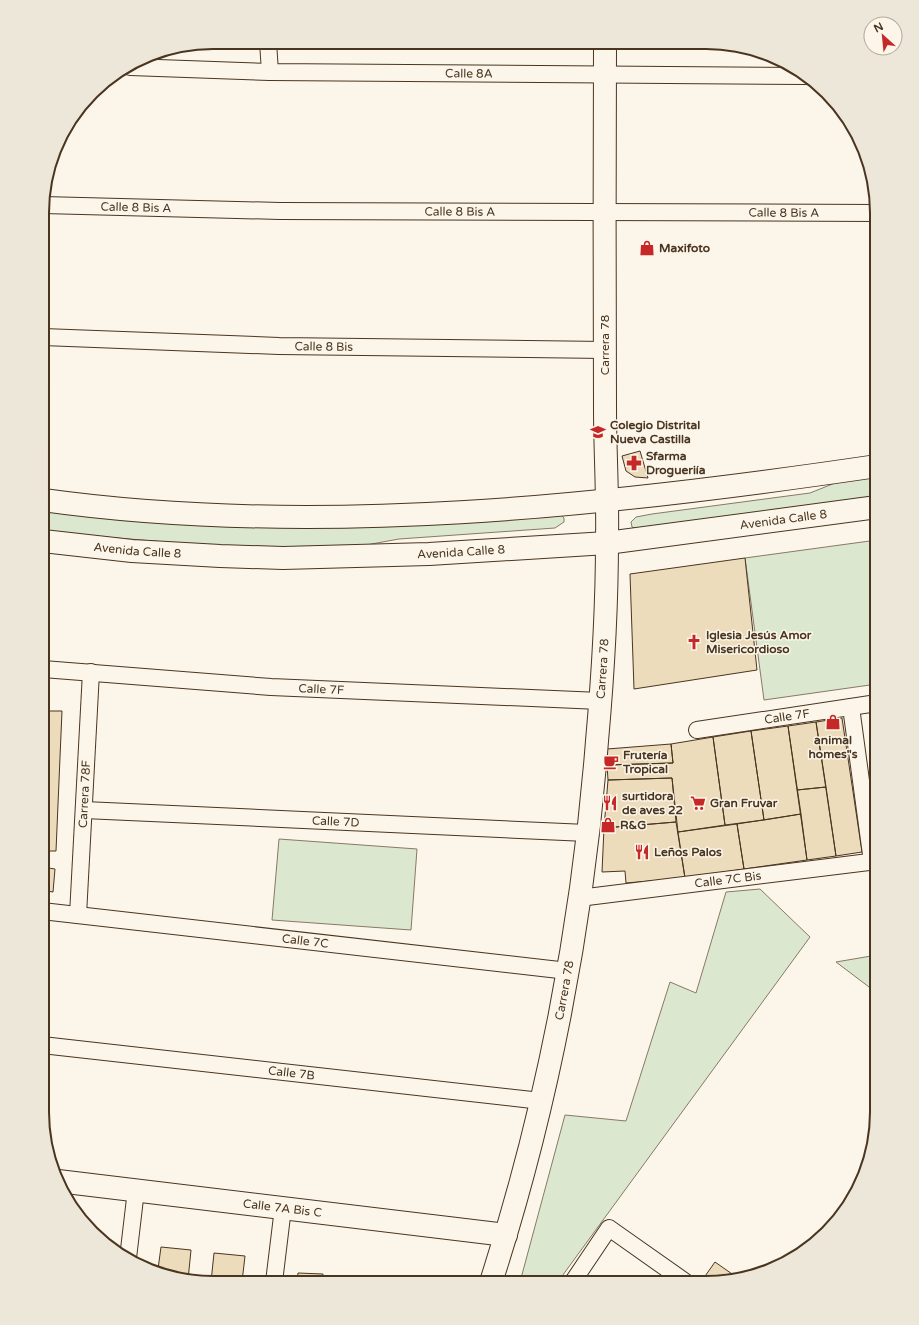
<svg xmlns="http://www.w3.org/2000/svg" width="919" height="1325" font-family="'Varela Round',sans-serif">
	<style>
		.green { fill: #dce7d0; stroke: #887966 }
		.building { fill: #ecdcbc; stroke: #4a3520 }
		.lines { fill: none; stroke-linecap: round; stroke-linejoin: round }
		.street-casing { stroke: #4a3520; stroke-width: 18 }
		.secondary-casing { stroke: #4a3520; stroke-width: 24 }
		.street { stroke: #fbf6e9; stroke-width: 16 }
		.secondary { stroke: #fbf6e9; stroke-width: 22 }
		.labels { text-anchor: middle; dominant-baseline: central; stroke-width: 3; stroke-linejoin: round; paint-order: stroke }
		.street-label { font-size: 12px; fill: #4a3520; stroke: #fbf6e9 }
		.poi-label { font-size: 12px; font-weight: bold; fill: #4a3520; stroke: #fbf6e9; text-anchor: start }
		.rim { fill: none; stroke: #4a3520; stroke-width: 2 }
	</style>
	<rect width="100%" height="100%" fill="#fbf6e9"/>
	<!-- green -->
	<path class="green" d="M877,476V497L637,529L632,527L631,522L636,517L652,514L810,493L840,481Z
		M43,508L561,515L564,518V522L555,528L399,539L355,547H227L43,532Z
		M877,540V684L764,700L745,558Z
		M279,839L417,849L411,930L272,920Z
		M760,889L810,937L557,1283L520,1282L565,1115L626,1121L670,982L696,993L726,892Z
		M877,955V993L836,962Z"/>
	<!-- building -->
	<path class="building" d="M640,451L648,478L635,477L626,471L622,456Z
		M745,558L757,670L634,689L630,574Z
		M43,711H62L56,851H42Z
		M842,718L862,852L836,856L816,722Z
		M816,722L826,787L797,790L788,726Z
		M788,726L801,814L764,820L751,731Z
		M751,731L764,820L725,825L713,737Z
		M713,737L725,825L678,832L672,778L608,780L607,765L673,763L671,744Z
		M671,744L673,763L607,765V749Z
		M672,778L676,822L604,828L608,780Z
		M826,787L836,856L807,860L797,790Z
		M801,814L807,860L744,869L737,824Z
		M676,822L685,878L626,883L625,871L602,872L604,828Z
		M737,824L744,869L685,878L678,832Z
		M42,867L55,869L53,892L42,890Z
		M161,1247L191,1250L188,1280L158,1269Z
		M214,1253L245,1256L242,1282H211Z
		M715,1262L735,1276L708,1283L703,1279Z
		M298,1273L323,1274V1282H297Z"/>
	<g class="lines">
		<!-- street casing -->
		<g class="street-casing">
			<g id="street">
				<path d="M268,42L270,72"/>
				<path id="s1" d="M130,67L270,72L807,76"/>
				<path id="s2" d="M43,205L280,211L877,213"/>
				<path id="s3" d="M43,337L279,346L605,350"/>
				<path id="s4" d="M43,669L271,687L600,701"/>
				<path d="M851,707L872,862"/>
				<path id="s5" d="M697,730L877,703"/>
				<path id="s6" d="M84,810L587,833"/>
				<path id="s7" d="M579,898L877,861"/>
				<path id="s8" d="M42,911L568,971"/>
				<path id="s9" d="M78,915L91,672"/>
				<path id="s10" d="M42,1045L541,1101"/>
				<path d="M128,1258L136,1190"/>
				<path d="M274,1282L283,1208"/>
				<path d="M572,1283L609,1228L687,1283"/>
			</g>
		</g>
		<!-- secondary casing -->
		<g class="secondary-casing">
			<g id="secondary">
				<path d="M43,500C316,538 606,506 877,466"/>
				<path id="s11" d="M43,541L132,551L220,556L283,558L429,554L607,543L877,507"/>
				<path id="s12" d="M58,1181L506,1235"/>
				<path id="s13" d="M491,1282C547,1109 583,923 597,741C603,674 607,607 607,540C608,496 605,452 605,408C604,286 605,165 605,43"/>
			</g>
		</g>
		<!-- street -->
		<use href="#street" class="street"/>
		<!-- secondary -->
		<use href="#secondary" class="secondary"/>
	</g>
	<!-- icons -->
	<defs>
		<g id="shop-bare" transform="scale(1.2)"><path d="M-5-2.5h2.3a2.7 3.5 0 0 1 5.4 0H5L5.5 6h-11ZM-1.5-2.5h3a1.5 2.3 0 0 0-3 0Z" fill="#c62828" stroke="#fbf6e9" stroke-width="2.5" paint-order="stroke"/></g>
		<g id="school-bare" transform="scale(1.2)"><path d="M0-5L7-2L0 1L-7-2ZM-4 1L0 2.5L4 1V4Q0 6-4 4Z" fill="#c62828" stroke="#fbf6e9" stroke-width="2.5" paint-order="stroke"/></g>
		<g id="pharmacy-bare" transform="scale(1.2)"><path d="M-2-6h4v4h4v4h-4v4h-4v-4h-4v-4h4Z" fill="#c62828" stroke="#fbf6e9" stroke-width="2.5" paint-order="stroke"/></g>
		<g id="church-bare" transform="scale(1.2)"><path d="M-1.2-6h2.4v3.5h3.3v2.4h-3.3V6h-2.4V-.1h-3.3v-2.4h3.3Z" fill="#c62828" stroke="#fbf6e9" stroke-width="2.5" paint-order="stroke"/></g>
		<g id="cafe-bare" transform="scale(1.2)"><path d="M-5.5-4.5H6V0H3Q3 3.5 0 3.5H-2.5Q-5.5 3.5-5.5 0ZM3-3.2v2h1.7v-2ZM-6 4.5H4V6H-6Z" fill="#c62828" stroke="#fbf6e9" stroke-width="2.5" paint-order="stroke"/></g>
		<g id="restaurant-bare" transform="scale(1.2)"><path d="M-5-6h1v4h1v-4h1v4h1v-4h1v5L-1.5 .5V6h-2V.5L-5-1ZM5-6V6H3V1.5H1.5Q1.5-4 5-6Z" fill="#c62828" stroke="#fbf6e9" stroke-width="2.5" paint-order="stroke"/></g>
		<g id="supermarket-bare" transform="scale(1.2)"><path d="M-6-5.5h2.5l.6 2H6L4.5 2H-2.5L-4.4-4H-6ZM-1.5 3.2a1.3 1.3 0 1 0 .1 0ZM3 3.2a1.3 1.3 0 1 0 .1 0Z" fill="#c62828" stroke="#fbf6e9" stroke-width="2.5" paint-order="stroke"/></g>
	</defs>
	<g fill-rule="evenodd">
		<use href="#shop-bare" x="647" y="248"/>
		<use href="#school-bare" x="598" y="432"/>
		<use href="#pharmacy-bare" x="634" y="463"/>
		<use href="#church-bare" x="694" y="642"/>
		<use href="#shop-bare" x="833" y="722"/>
		<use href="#cafe-bare" x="611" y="762"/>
		<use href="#restaurant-bare" x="610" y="803"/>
		<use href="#supermarket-bare" x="698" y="803"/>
		<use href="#shop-bare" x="608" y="825"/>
		<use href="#restaurant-bare" x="642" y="852"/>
	</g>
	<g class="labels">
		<!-- street labels -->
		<g class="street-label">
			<text stroke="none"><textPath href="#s1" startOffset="339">Calle 8A</textPath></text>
			<text stroke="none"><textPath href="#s2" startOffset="93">Calle 8 Bis A</textPath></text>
			<text stroke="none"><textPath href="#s2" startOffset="417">Calle 8 Bis A</textPath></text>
			<text stroke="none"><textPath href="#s2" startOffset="741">Calle 8 Bis A</textPath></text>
			<text transform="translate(605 345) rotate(-90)">Carrera 78</text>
			<text stroke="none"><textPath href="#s3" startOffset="281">Calle 8 Bis</textPath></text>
			<text stroke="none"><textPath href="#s11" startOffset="743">Avenida Calle 8</textPath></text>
			<text stroke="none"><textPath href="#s11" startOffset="95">Avenida Calle 8</textPath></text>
			<text stroke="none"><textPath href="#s11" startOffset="419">Avenida Calle 8</textPath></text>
			<text stroke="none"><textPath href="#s13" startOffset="625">Carrera 78</textPath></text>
			<text stroke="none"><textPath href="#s4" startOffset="279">Calle 7F</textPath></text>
			<text stroke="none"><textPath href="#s5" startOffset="91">Calle 7F</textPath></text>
			<text stroke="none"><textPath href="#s9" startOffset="121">Carrera 78F</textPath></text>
			<text stroke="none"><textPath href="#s6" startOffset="252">Calle 7D</textPath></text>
			<text stroke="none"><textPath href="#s7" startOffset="150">Calle 7C Bis</textPath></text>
			<text stroke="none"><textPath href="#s8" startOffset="265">Calle 7C</textPath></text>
			<text stroke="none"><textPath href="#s13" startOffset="301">Carrera 78</textPath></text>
			<text stroke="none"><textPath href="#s10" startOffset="251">Calle 7B</textPath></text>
			<text stroke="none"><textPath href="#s12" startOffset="226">Calle 7A Bis C</textPath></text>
		</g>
		<!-- poi labels -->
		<g class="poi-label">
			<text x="659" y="248">Maxifoto</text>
			<text x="610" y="425">Colegio Distrital<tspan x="610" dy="14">Nueva Castilla</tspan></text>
			<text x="646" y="456">Sfarma<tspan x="646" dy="14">Drogueriía</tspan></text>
			<text x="706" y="635">Iglesia Jesús Amor<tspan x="706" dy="14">Misericordioso</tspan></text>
			<text x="833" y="740" text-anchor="middle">animal<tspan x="833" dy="14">homes"s</tspan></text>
			<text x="623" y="755">Frutería<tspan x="623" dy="14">Tropical</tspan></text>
			<text x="622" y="796">surtidora<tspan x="622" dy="14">de aves 22</tspan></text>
			<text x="710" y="803">Gran Fruvar</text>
			<text x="620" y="825">R&amp;G</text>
			<text x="654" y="852">Leños Palos</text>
		</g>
	</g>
	<!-- crop -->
	<path d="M0 0H919V1325H0ZM213 49H706A164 164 0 0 1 870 213V1112A164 164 0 0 1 706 1276H213A164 164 0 0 1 49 1112V213A164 164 0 0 1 213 49Z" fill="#ede7d9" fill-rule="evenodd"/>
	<path class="rim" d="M213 49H706A164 164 0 0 1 870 213V1112A164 164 0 0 1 706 1276H213A164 164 0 0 1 49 1112V213A164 164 0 0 1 213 49Z"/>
	<!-- north arrow -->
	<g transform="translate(883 36) rotate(333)"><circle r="19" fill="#fbf6e9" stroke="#b4a999"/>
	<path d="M0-3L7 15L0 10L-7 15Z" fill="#c62828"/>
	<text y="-6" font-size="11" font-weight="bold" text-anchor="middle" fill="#4a3520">N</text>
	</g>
</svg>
